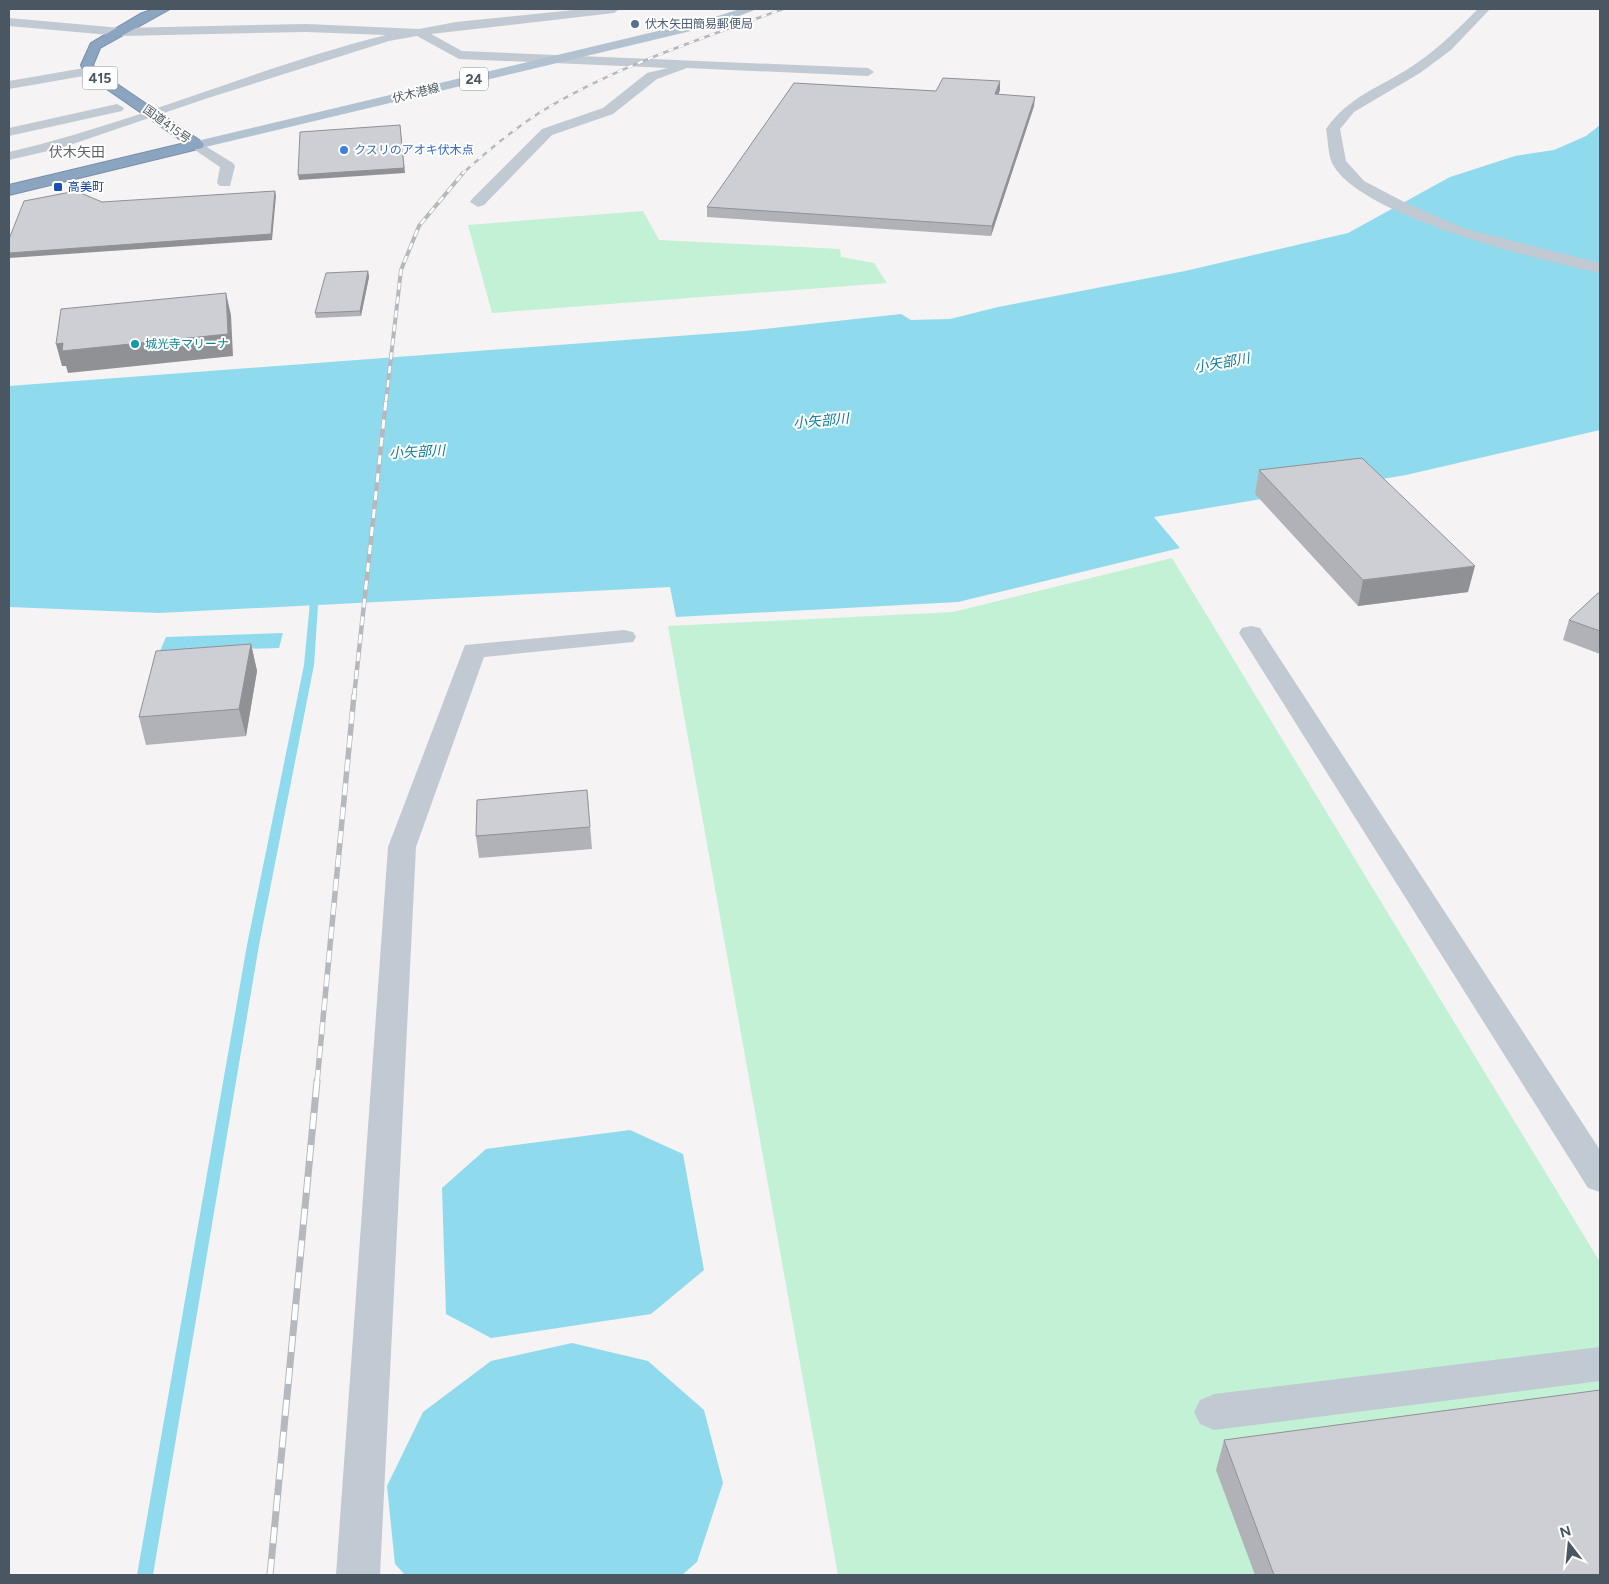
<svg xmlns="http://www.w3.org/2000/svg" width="1609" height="1584" font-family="Figtree,'Noto Sans JP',sans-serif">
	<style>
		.green { fill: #c3f1d5 }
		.water { fill: #90daee }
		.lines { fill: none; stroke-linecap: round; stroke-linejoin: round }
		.stream { fill: #90daee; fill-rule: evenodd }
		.highway-casing { stroke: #7690ad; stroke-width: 2 }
		.minor { fill: #c1cad2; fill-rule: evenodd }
		.major { fill: #b3c2d1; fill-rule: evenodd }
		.highway { fill: #8ba5c1; fill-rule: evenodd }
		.rail-far4-casing { stroke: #b5b8bd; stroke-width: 2.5 }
		.rail-far3-casing { stroke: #b5b8bd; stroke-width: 4 }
		.rail-far2-casing { stroke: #b5b8bd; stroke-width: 4.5 }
		.rail-far1-casing { stroke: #b5b8bd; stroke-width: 5.5 }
		.rail-casing { stroke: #b5b8bd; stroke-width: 7 }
		.rail-far4 { stroke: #fff; stroke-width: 2; stroke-dasharray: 5.5; stroke-linecap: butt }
		.rail-far3 { stroke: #fff; stroke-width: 2.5; stroke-dasharray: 7; stroke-linecap: butt }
		.rail-far2 { stroke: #fff; stroke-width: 3; stroke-dasharray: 9; stroke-linecap: butt }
		.rail-far1 { stroke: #fff; stroke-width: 4; stroke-dasharray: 12; stroke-linecap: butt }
		.rail { stroke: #fff; stroke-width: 5; stroke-dasharray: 16; stroke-linecap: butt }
		.wall { fill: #b0b2b7 }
		.shaded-wall { fill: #909195 }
		.building { fill: #cdcfd5; stroke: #909195 }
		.service-dot { fill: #5c6f8a; stroke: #fff; stroke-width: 2 }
		.shop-dot { fill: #3f7fe0; stroke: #fff; stroke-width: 2 }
		.transit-dot { fill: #1a4fb4; stroke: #fff; stroke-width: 2 }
		.culture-dot { fill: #0f9aa8; stroke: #fff; stroke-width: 2 }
		.labels { text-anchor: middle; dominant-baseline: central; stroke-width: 4; stroke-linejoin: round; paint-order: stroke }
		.far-service-label { font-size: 12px; fill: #4e5e75; stroke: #fff; text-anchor: start }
		.far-street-label { font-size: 12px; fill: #4a5661; stroke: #fff }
		.far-shop-label { font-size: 12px; fill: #366cbe; stroke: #fff; text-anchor: start }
		.far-transit-label { font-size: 12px; fill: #164399; stroke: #fff; text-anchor: start }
		.far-culture-label { font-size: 12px; fill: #0d838f; stroke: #fff; text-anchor: start }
		.shield { fill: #fff; stroke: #808990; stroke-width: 1 }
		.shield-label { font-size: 14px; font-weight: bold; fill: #4a5661 }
		.far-neighbourhood-label { font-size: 14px; fill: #5f6368; stroke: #fff }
		.far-water-label { font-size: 14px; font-style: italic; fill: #0c7c9b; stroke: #fff }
	</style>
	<rect width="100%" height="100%" fill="#f5f3f3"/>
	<!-- green -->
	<path class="green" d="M643,211L659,240L840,249L841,257L874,263L887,283L492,313L468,225Z
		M1172,558L1600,1262V1575H838L668,626L953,612Z"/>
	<!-- water -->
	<path class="water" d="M1600,125V430L1406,475L1154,517L1180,548L958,602L676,617L670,587L159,613L9,607V386L745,331L901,314L911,320L950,319L998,307L1185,271L1348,233L1450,177L1515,156L1554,150L1586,136Z
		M283,633L279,648L160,651L166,637Z
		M630,1130L683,1154L704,1270L651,1314L491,1338L446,1314L442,1188L486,1149Z
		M572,1343L648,1361L704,1410L723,1483L697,1562L682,1575H405L395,1564L387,1486L423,1412L491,1361Z"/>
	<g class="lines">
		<!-- stream -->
		<path class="stream" d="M315,588L319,591L314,665L259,945L153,1575H137L247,945L304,665L311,591Z"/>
		<!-- highway casing -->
		<g class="highway-casing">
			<path id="highway" d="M154,9H170L100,48L93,65L95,69L202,142L204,145L202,148L9,195V185L185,143L85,74L81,65L91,43L140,14Z"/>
		</g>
		<!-- minor -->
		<path class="minor" d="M583,9H620L614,13L431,34L462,51L868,68L874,72L868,76L687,68L657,79L613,114L552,135L484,205L478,207L470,202L472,199L542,129L603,108L647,73L668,68L459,59L417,36L389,41L208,98L61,148L9,160V152C137,122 258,67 386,35L306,32L121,36L9,26V18L121,28L306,24L419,29L456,22Z
			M1478,9H1490L1451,50L1420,73L1354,112L1340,129L1346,161L1364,181L1408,204L1466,229L1600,263V273C1541,260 1359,217 1332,163C1328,154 1328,139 1326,129C1349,96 1379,88 1411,67C1437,50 1457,30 1478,9Z
			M90,67L96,71L95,74L9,89V81Z
			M117,104L124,108L122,111L9,136V128Z
			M197,141L233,163L235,166L230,186H220L217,183L220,167L192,148L190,145L192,142Z
			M1251,626L1260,628L1263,633L1600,1150V1192L1588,1188L1239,633L1242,628Z
			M624,630L633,632L636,637L633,642L484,657L416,847L380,1575H336L388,847L465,645Z
			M1600,1347V1381L1214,1430L1200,1424L1194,1412L1200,1400L1214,1394Z"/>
		<!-- major -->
		<path class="major" d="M740,9H757L716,25L197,149L190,145L197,141L708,19Z"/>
		<!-- highway -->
		<use href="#highway" class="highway"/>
		<!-- rail-far4 casing -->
		<g class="rail-far4-casing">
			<path id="rail-far4" d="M462,174C486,152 511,131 539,113C614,67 700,39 783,9"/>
		</g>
		<!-- rail-far3 casing -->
		<g class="rail-far3-casing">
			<path id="rail-far3" d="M386,401L401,270L419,226L463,173"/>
		</g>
		<!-- rail-far2 casing -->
		<g class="rail-far2-casing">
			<path id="rail-far2" d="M354,697L386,400"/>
		</g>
		<!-- rail-far1 casing -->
		<g class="rail-far1-casing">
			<path id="rail-far1" d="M317,1082L354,695"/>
		</g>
		<!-- rail casing -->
		<g class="rail-casing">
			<path id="rail" d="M270,1575L317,1081"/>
		</g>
		<!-- rail-far4 -->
		<use href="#rail-far4" class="rail-far4"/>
		<!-- rail-far3 -->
		<use href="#rail-far3" class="rail-far3"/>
		<!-- rail-far2 -->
		<use href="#rail-far2" class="rail-far2"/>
		<!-- rail-far1 -->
		<use href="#rail-far1" class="rail-far1"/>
		<!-- rail -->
		<use href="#rail" class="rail"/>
	</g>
	<!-- wall -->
	<path class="wall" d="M1000,90L998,95L1034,106L991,236L707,217V207L936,91Z
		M368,271L369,277L361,316L316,318L315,313Z
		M1259,470L1468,592L1358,606L1255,494Z
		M1600,593V654L1563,640L1569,620Z
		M251,644L257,671L246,736L146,745L139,717Z
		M587,790L592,849L479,858L476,836Z
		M1224,1440L1600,1575H1255L1216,1470Z"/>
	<!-- shaded-wall -->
	<path class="shaded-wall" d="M1000,81V90L995,104V94Z
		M1035,97L1034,106L991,236L992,226Z
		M400,125L405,173L299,180L298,175Z
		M275,191L276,196L272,240L9,258V253Z
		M368,271L369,277L361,316L360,311Z
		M226,293L231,315L233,356L68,373L66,366H62L56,344Z
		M1475,566L1468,592L1358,606L1363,580Z
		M251,644L257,671L246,736L239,709Z"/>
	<!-- building -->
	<path class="building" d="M943,78L1000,81L995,94L1035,97L992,226L707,207L794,83L936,91Z
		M400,125L404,168L298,175L300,132Z
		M76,191L102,202L275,191L271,234L9,253V239L24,201Z
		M368,271L360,311L315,313L326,273Z
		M226,293L228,334L62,351L63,343L56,344L61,309Z
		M1362,458L1475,566L1363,580L1259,470Z
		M1598,593H1600V631L1569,620Z
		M251,644L239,709L139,717L156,651Z
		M587,790L590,827L476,836L477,800Z
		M1600,1390V1575H1274L1224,1440Z"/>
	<!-- markers -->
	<circle class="service-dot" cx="635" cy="24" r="5"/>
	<circle class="shop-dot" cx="344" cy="150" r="5"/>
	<rect class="transit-dot" x="53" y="182" width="10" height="10" rx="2.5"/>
	<circle class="culture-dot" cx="135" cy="344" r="5"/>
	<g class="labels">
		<!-- far-service labels -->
		<g class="far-service-label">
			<text x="645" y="24">伏木矢田簡易郵便局</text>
		</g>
		<!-- far-street labels -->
		<g class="far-street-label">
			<text transform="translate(416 93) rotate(-14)">伏木港線</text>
			<text transform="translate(167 124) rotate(36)">国道415号</text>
		</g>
		<!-- far-shop labels -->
		<g class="far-shop-label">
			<text x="354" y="150">クスリのアオキ伏木点</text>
		</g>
		<!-- far-transit labels -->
		<g class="far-transit-label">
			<text x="68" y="187">高美町</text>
		</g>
		<!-- far-culture labels -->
		<g class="far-culture-label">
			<text x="145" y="344">城光寺マリーナ</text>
		</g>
		<!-- shield labels -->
		<g class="shield">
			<rect x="82.5" y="66.5" width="35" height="23" rx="4"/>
			<rect x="460" y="67.5" width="28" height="23" rx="4"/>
		</g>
		<g class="shield-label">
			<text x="100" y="78">415</text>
			<text x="474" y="79">24</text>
		</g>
		<!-- far-neighbourhood labels -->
		<g class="far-neighbourhood-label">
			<text x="77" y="152">伏木矢田</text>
		</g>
		<!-- far-water labels -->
		<g class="far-water-label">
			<text transform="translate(1222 363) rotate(-10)">小矢部川</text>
			<text transform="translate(821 421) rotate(-5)">小矢部川</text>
			<text transform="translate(417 452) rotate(-3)">小矢部川</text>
		</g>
	</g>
	<!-- border -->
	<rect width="1609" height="1584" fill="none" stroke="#4a5661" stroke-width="20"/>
	<!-- north arrow -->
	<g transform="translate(1569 1544) rotate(344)" stroke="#ffffff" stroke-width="4" paint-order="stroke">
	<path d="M0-4L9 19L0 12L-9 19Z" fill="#4a5661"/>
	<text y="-8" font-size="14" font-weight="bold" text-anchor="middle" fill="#4a5661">N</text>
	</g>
</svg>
